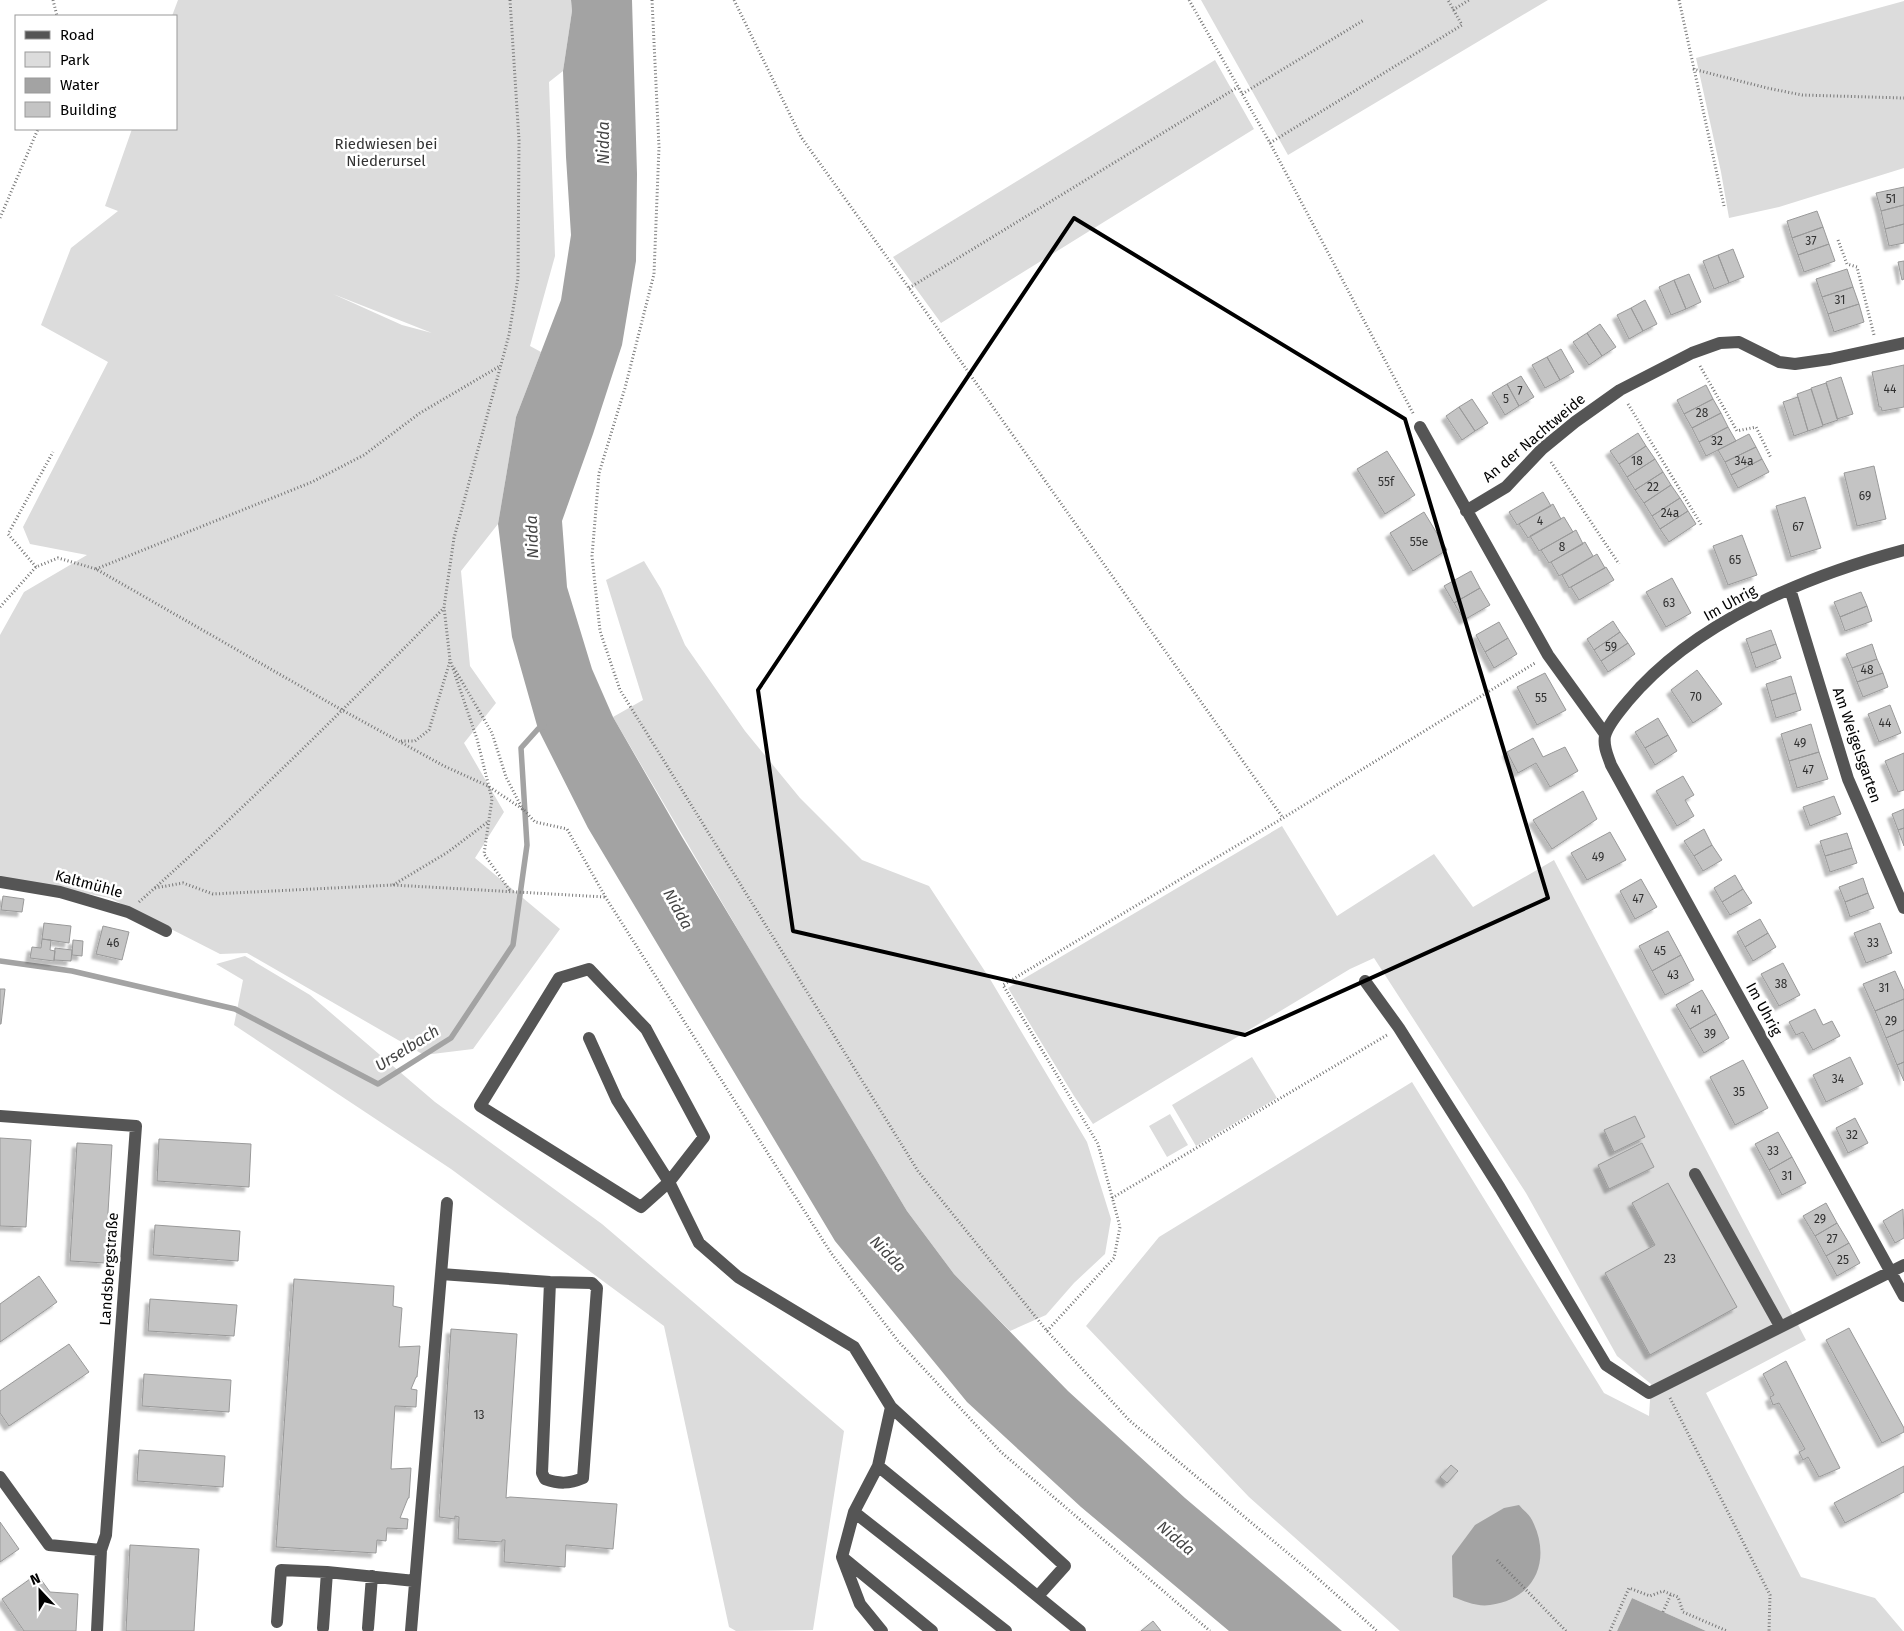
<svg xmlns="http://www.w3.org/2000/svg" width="1904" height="1631" font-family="'Fira Sans',sans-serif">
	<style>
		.green { fill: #dcdcdc; fill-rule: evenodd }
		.water { fill: #a3a3a3 }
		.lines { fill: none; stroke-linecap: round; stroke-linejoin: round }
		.stream { stroke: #a3a3a3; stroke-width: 5.5 }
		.building { fill: #c4c4c4; stroke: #999; filter: url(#shadow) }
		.path { stroke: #777; stroke-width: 3; stroke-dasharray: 1 2.5; stroke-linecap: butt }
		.minor { stroke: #555; stroke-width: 12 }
		.marked { fill: none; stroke: #000; stroke-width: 4; stroke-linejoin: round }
		.labels { text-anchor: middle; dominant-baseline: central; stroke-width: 5; stroke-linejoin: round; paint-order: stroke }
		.number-label { font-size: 12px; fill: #313131 }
		.park-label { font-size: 15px; fill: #333; stroke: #fff }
		.street-label { font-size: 15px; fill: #000; stroke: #fff }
		.water-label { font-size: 16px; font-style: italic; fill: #444; stroke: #fff }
	</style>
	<defs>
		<filter id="shadow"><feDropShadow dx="-4.5" dy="4.5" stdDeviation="1" flood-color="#0004"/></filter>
	</defs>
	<rect width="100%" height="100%" fill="#fff"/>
	<!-- green -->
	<path class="green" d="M178,0H571L572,11L563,71L549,82L555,256L530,346L541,352L516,417L498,524L461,571L470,666L496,703L464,743L504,812L475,858L560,929L473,1049L424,1055L247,953L220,954L110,898L0,877V635L24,592L87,555L30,544L23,527L108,362L41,325L71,248L118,211L105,206L132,129H176V16H172ZM333,294L432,333L402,325Z
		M1201,0H1548L1288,155Z
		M1904,1V168L1779,207L1729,218L1721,172L1696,58Z
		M1215,60L1254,129L941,323L893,257Z
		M644,561L661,589L685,645L745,731L800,798L862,860L929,886L990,979L1087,1142L1111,1219L1105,1254L1074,1283L1046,1315L1010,1331L954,1274L907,1211L757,962L613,717L643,700L606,580Z
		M1282,826L1337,916L1434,854L1473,907L1554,860L1806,1340L1706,1393L1801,1577L1875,1598L1903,1631H1706L1632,1598L1617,1631H1400L1249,1497L1086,1326L1159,1237L1412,1082L1604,1393L1649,1416L1651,1384L1617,1356L1526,1193L1374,958L1350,969L1093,1124L1074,1096L1008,988Z
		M245,956L310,995L435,1102L602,1224L844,1431L813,1630L736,1631L729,1627L664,1326L451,1169L234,1025L243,980L216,964Z
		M1252,1057L1277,1098L1196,1146L1172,1105Z
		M1170,1114L1188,1145L1167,1157L1149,1126Z"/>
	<!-- water -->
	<path class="water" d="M571,0H632L637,174L636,261L622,345L593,434L562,521L567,587L592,669L613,717L682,837L907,1211L954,1274L1068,1391L1185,1498L1342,1631H1229L1081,1507L967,1402L835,1241L588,828L538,729L512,637L498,524L516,417L561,300L571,235L566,157L563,71L572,11Z
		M1519,1505C1523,1510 1529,1514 1532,1520C1552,1559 1536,1599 1490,1605C1477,1607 1464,1601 1453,1597L1452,1556L1475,1525L1504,1508Z
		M1632,1598L1706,1631H1617Z"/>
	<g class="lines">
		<!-- stream -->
		<path class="stream" d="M0,961L72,971L235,1009L378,1084L451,1038L513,945L527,845L521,748L538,729L544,726"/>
	</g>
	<!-- building -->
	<path class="building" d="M1904,187V205L1881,211L1876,193Z
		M1904,205V224L1885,229L1881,211Z
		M1817,211L1823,227L1792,238L1787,221Z
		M1904,224V243L1889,246L1885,229Z
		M1823,227L1829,244L1798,255L1792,238Z
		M1829,244L1835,261L1804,272L1798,255Z
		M1733,249L1744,277L1729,283L1718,255Z
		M1718,255L1729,283L1714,289L1703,261Z
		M1904,261V279L1902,280L1898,262Z
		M1847,269L1853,287L1822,297L1816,279Z
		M1689,274L1701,302L1686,309L1674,280Z
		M1674,280L1686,309L1671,315L1659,287Z
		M1853,287L1859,304L1828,314L1822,297Z
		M1645,300L1657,324L1643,331L1631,308Z
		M1859,304L1864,322L1834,332L1828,314Z
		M1631,308L1643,331L1629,339L1617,315Z
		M1600,324L1616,347L1602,356L1587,333Z
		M1587,333L1602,356L1589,365L1573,342Z
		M1561,349L1574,372L1560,380L1547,357Z
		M1547,357L1560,380L1545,388L1532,365Z
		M1904,365V407L1882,411L1881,407H1879L1872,372Z
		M1521,376L1534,397L1519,406L1507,384Z
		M1841,377L1853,414L1837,419L1826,382Z
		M1826,383L1838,420L1823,425L1811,388Z
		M1507,384L1519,406L1505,415L1492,393Z
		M1706,385L1713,399L1684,414L1677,400Z
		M1811,389L1823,426L1808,431L1797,394Z
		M1798,397L1808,431L1794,436L1783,402Z
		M1472,399L1488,423L1475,431L1459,407Z
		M1713,399L1721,413L1692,428L1684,414Z
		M1459,407L1475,431L1462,440L1446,416Z
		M1721,413L1728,427L1699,442L1692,428Z
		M1728,427L1736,441L1706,456L1699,442Z
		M1638,433L1646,446L1619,464L1610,451Z
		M1749,434L1756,447L1725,462L1718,450Z
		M1646,446L1655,459L1627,477L1619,464Z
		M1756,447L1762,459L1731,475L1725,462Z
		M1387,451L1415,495L1385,514L1357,469Z
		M1655,459L1663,472L1635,490L1627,477Z
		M1762,459L1769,472L1738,488L1731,475Z
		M1874,466L1886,519L1857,526L1844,473Z
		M1663,472L1671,485L1644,503L1635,490Z
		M1671,485L1680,498L1652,516L1644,503Z
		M1543,492L1551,506L1517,525L1509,512Z
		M1805,497L1821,548L1791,557L1776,506Z
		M1680,498L1688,511L1660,529L1652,516Z
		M1553,504L1561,519L1528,538L1519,524Z
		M1688,511L1696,524L1669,542L1660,529Z
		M1424,512L1447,550L1413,571L1390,533Z
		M1564,517L1573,532L1539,551L1530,536Z
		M1576,530L1583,544L1549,563L1541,550Z
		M1742,535L1757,575L1728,585L1713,546Z
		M1585,542L1593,556L1559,576L1551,562Z
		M1597,554L1605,568L1569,588L1562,575Z
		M1606,567L1614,580L1579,600L1571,587Z
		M1471,571L1480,588L1454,603L1444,586Z
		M1672,578L1691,613L1666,627L1646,592Z
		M1480,588L1490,605L1464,620L1454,603Z
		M1861,592L1867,606L1840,617L1834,602Z
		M1867,606L1872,621L1845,631L1840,617Z
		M1613,621L1620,632L1594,650L1587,639Z
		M1499,622L1508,638L1485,652L1476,635Z
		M1771,630L1776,644L1751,653L1746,639Z
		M1620,632L1628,643L1601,661L1594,650Z
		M1508,638L1517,654L1494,668L1485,652Z
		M1628,643L1635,654L1608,672L1601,661Z
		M1776,644L1781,658L1756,668L1751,653Z
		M1872,644L1877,659L1852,668L1846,654Z
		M1877,659L1883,673L1857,682L1852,668Z
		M1697,670L1722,704L1693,723L1671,690Z
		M1545,673L1566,710L1537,725L1517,687Z
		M1883,673L1888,687L1863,697L1857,682Z
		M1791,676L1796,693L1771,701L1766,684Z
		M1796,693L1801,710L1776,718L1771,701Z
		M1890,705L1901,733L1879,742L1868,714Z
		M1658,718L1668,735L1645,748L1635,732Z
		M1811,724L1819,752L1789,761L1781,734Z
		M1668,735L1677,751L1655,765L1645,748Z
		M1533,738L1543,757L1565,747L1578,771L1550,787L1536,763L1518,773L1507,752Z
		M1819,752L1828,779L1797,788L1789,761Z
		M1904,753V790L1898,792L1885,761Z
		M1683,776L1694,795L1685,800L1694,816L1677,826L1656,791Z
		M1583,791L1597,819L1552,849L1533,820Z
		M1834,796L1841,814L1810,826L1803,807Z
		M1904,809V828L1898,830L1892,814Z
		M1904,828V846L1898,830Z
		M1704,829L1712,845L1694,856L1684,841Z
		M1610,832L1626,860L1587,880L1571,853Z
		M1847,833L1852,848L1825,856L1820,841Z
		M1712,845L1722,860L1703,871L1694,856Z
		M1852,848L1857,863L1830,872L1825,856Z
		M1735,875L1743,889L1722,902L1714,888Z
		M1863,878L1868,893L1845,902L1839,887Z
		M1641,879L1657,907L1635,919L1620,891Z
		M1743,889L1752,903L1730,915L1722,902Z
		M1868,893L1874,908L1850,917L1845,902Z
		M3,896L24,899L22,912L1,910Z
		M1760,919L1768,933L1745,947L1737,932Z
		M44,923L71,926L69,943L42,939Z
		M1880,923L1892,953L1866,963L1854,933Z
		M103,926L129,932L122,960L96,954Z
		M1668,931L1681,955L1652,971L1639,946Z
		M1768,933L1776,947L1753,961L1745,947Z
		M42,939L51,940L50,950L55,951L54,961L30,958L32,947L41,948Z
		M73,940L83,941L82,956L72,955Z
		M55,948L72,950L71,961L54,960Z
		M1681,955L1694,980L1665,995L1652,971Z
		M1783,963L1800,995L1779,1006L1761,974Z
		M1895,971L1904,991V999L1875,1011L1863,984Z
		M0,989H5L1,1024H0Z
		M1702,990L1716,1014L1690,1029L1676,1005Z
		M1904,999V1030L1886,1038L1875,1011Z
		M1815,1009L1823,1025L1832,1021L1840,1036L1813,1050L1803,1032L1796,1035L1789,1022Z
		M1716,1014L1729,1038L1704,1053L1690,1029Z
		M1904,1030V1062L1897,1065L1886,1038Z
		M1850,1057L1863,1084L1826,1102L1813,1075Z
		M1743,1060L1768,1108L1735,1125L1710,1077Z
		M1904,1062V1081L1897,1065Z
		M1635,1116L1645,1137L1614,1152L1604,1130Z
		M1855,1118L1868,1143L1848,1153L1836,1128Z
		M1778,1132L1792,1157L1769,1170L1755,1144Z
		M0,1138L31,1140L26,1227L0,1226Z
		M159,1139L251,1144L249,1187L157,1181Z
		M77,1143L112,1145L105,1263L70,1261Z
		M1642,1143L1654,1167L1609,1189L1598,1165Z
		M1792,1157L1806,1183L1782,1195L1769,1170Z
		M1668,1183L1737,1307L1650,1355L1605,1273L1655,1245L1632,1203Z
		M1826,1203L1837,1223L1815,1236L1803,1216Z
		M1903,1209L1904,1238L1895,1243L1883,1221Z
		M1837,1223L1849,1243L1826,1256L1815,1236Z
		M155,1225L240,1231L238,1261L153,1255Z
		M1849,1243L1860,1263L1837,1276L1826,1256Z
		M39,1276L57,1302L0,1342V1304Z
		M294,1279L394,1286L393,1306L402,1308L399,1347L420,1346L417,1377H416L411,1389L417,1390L416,1407L395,1406L391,1469L411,1468L409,1498H408L400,1518L408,1519L407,1529L387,1528L386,1541L377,1540L376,1553L276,1547Z
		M150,1299L237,1305L234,1336L148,1331Z
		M1849,1328L1904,1428V1432L1882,1443L1826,1340Z
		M451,1329L517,1334L506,1498L510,1497L617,1504L613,1549L566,1545L565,1567L504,1562L505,1540H502V1542L458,1539L459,1517L455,1516V1519L439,1517Z
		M69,1344L89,1372L9,1426L0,1413V1391Z
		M1786,1361L1840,1468L1819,1477L1808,1457L1803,1460L1799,1452L1805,1449L1779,1403L1773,1405L1770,1397L1774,1395L1763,1374Z
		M144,1374L231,1380L229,1412L142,1406Z
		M139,1450L225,1456L223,1487L137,1481Z
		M1451,1465L1458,1471L1447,1483L1440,1477Z
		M1904,1466V1492L1845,1523L1834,1503Z
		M0,1522L19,1549L0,1562Z
		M130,1545L199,1549L194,1631H126Z
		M37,1574L50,1592L78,1594L76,1631H24L2,1599Z
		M1153,1621L1161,1631H1141Z"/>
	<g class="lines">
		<!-- path -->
		<path class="path" d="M53,0L57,16
			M510,0L519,140L518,278L509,335L454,538L444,607L450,660L477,739L492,799L484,854L511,892
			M652,0L659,147L654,274L625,388L599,473L592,556L600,631L620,690L918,1171L1047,1331L1130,1421L1314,1575L1377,1631
			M734,0L801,137L909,288L1283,818
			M1189,0L1270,143L1414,415
			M1679,0L1724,206
			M1453,10L1469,0
			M1693,69L1767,88L1802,95L1904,98
			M1242,94L1364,20
			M1270,143L1462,25L1448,0
			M0,218L38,129
			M1838,240L1847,264L1857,267L1874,335
			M909,288L1238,87
			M1700,366L1737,431L1756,427L1771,458
			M1628,404L1702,526
			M1551,462L1619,564
			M36,567L8,534L53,452
			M96,569L312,482L364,455L420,413L500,366
			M0,607L36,567L58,558L96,569L342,710L444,766L488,786L524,810L535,822L567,829L606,898L831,1253L898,1341L1001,1452L1210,1631
			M454,668L492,733L506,777L523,810
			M401,741H415L429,730L450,661
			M393,885L448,852L489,821
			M155,888L183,883L213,894L393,885L605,897
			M139,902C245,808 345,708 444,608
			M1112,1198L1387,1035
			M1047,1331L1114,1258L1120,1227L1098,1144L1003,985L1283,818L1535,663
			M1670,1398L1770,1595L1769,1631
			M1497,1560L1566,1631
			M1663,1612L1671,1594
			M1610,1631L1629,1588L1650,1596L1663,1591L1678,1597L1683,1612L1727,1631"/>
		<!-- minor -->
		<path class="minor" d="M1420,427L1548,655L1605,734
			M1466,511L1506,487L1542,449L1575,422L1620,390L1692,353L1720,343L1739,342L1779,362L1795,364L1830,359L1904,343
			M1904,550C1806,576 1694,622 1628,701C1620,711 1608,724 1605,736C1603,747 1608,756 1611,765L1904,1296
			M1790,589L1848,779L1904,908
			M0,882L60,892L128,912L166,931
			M589,969L646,1029L704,1137L669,1182L641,1207L480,1106L559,978Z
			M1365,981L1399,1028L1500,1188L1606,1365L1649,1393L1904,1265
			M589,1038L617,1100L669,1182L699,1243L738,1277L854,1347L891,1407L878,1466L1080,1631
			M0,1116L136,1126L106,1535L101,1550L97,1631
			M1695,1174L1780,1326
			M441,1274L550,1282L592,1283L597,1288L583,1478C569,1484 559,1484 545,1479L542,1473L550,1282
			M891,1407L1065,1566L1038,1596
			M878,1466L854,1512L842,1557L860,1604L882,1631
			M0,1477L49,1545L101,1550
			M854,1512L1006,1631
			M842,1557L932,1631
			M277,1622L281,1570L327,1572L415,1581
			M323,1628L327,1572
			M368,1628L372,1576
			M411,1631L447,1203"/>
	</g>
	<!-- marked area -->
	<path class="marked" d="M1074,218L1405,419L1548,898L1245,1035L793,931L758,690Z"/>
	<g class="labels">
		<!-- number labels -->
		<g class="number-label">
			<text x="1891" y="199">51</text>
			<text x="1811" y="241">37</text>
			<text x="1840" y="300">31</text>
			<text x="1890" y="389">44</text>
			<text x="1520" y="391">7</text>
			<text x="1506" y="399">5</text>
			<text x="1702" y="413">28</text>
			<text x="1717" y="441">32</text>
			<text x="1637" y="461">18</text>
			<text x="1744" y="461">34a</text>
			<text x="1386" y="482">55f</text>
			<text x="1653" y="487">22</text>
			<text x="1865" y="496">69</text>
			<text x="1670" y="513">24a</text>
			<text x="1540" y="521">4</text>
			<text x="1798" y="527">67</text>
			<text x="1419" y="542">55e</text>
			<text x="1562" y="547">8</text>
			<text x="1735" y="560">65</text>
			<text x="1669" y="603">63</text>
			<text x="1611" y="647">59</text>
			<text x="1867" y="670">48</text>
			<text x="1696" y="697">70</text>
			<text x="1541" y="698">55</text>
			<text x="1885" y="723">44</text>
			<text x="1800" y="743">49</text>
			<text x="1808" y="770">47</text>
			<text x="1598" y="857">49</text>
			<text x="1638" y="899">47</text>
			<text x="113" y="943">46</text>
			<text x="1873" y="943">33</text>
			<text x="1660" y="951">45</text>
			<text x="1673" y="975">43</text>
			<text x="1781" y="984">38</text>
			<text x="1884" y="988">31</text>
			<text x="1696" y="1010">41</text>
			<text x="1891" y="1021">29</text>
			<text x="1710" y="1034">39</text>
			<text x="1838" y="1079">34</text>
			<text x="1739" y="1092">35</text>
			<text x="1852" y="1135">32</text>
			<text x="1773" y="1151">33</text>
			<text x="1787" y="1176">31</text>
			<text x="1820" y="1219">29</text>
			<text x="1832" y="1239">27</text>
			<text x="1670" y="1259">23</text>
			<text x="1843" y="1260">25</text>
			<text x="479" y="1415">13</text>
		</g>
		<!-- park labels -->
		<g class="park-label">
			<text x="386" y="144">Riedwiesen bei<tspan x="386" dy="17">Niederursel</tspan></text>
		</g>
		<!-- street labels -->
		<g class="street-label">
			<text transform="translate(1534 438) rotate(-40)">An der Nachtweide</text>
			<text transform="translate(1730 603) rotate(-29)">Im Uhrig</text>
			<text transform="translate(1857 745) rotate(71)">Am Weigelsgarten</text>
			<text transform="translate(89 884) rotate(15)">Kaltmühle</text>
			<text transform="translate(1764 1009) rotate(61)">Im Uhrig</text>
			<text transform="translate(109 1269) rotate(-86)">Landsbergstraße</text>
		</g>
		<!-- water labels -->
		<g class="water-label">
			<text transform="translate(603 143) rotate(-90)">Nidda</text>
			<text transform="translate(532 537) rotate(-92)">Nidda</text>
			<text transform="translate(678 909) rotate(61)">Nidda</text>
			<text transform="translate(407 1048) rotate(-32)">Urselbach</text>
			<text transform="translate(888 1254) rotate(46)">Nidda</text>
			<text transform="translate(1176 1538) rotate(40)">Nidda</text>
		</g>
	</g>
	<!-- legend -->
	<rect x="15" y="15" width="162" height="115" fill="#ffffff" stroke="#999999"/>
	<rect x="25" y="31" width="25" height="8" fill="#555555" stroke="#999999"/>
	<text x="60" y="40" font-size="15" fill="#000000">Road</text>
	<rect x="25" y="52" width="25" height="15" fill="#dcdcdc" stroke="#999999"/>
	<text x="60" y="65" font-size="15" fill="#000000">Park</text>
	<rect x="25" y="78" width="25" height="15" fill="#a3a3a3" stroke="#999999"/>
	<text x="60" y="90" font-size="15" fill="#000000">Water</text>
	<rect x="25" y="102" width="25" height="15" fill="#c4c4c4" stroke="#999999"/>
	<text x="60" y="115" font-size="15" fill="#000000">Building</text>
	<!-- north arrow -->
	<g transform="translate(40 1591) rotate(338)" stroke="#ffffff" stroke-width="4" paint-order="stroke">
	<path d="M0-4L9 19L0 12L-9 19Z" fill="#000000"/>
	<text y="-8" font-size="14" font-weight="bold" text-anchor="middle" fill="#000000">N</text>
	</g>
</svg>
